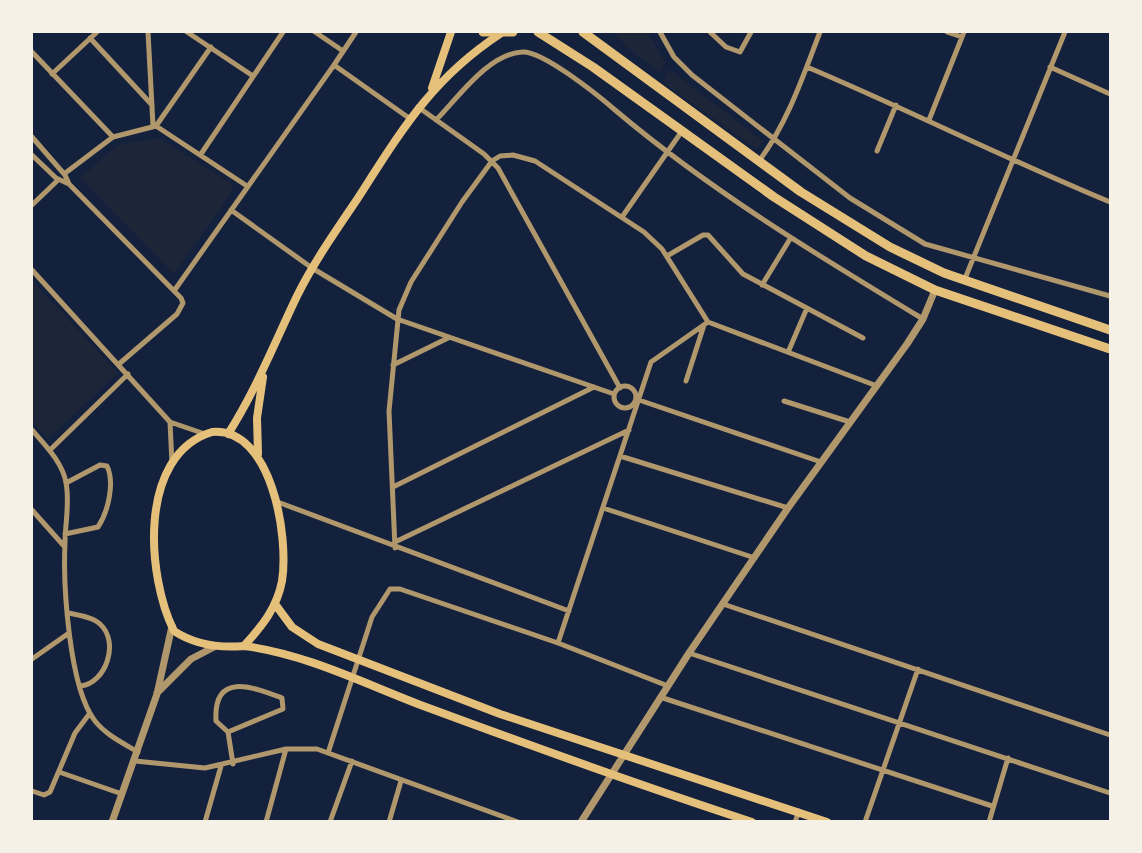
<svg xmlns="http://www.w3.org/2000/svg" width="1142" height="853" font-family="Karla,sans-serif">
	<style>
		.green { fill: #1d2539 }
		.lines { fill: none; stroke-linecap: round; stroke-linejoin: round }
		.minor { stroke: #b1986c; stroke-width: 5 }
		.tertiary { stroke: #b1986c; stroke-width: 7 }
		.secondary { stroke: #e5c07b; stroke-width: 8 }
		.trunk { stroke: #e5c07b; stroke-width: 9 }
	</style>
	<rect width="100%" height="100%" fill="#14213d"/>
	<!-- green -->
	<path class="green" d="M613,32H647L665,62L660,72L629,49Z
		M669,69L763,141L757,149L663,83Z
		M159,138L230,183L233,190L174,274L80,178L118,145Z
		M32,280L118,373L48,439L32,421Z"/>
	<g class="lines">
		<!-- minor -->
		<path class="minor" d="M148,32L153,126
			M187,32L253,76
			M315,32L343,51
			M660,32L674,57L692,75L850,198L925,244L1110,296
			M710,32L726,47L740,52L751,32
			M947,32L962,37
			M90,38L152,105
			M32,52L113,137
			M334,65L356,32
			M807,67C909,110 1008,160 1110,202
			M1050,67L1110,94
			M52,74L97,32
			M418,107L484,154L498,168L620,388
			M436,120C458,98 488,54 522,52C542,50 599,96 615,110C711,191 817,255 923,319
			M929,120L964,32
			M156,126L211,47
			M32,137L65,175L69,184
			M877,151L896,105
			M201,154L283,32
			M32,155L56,178L69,184L181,298L183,303L177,314L119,364
			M759,161C788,122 803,76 820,32
			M64,174L113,137L156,126L247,186
			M32,205L58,180
			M231,210L312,268L397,319L614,394
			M622,217L682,131
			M667,256L703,235H708L743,274L863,338
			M32,270L170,422L205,434
			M964,281L1065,32
			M762,285L790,239
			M174,291L334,65L409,118
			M789,350L807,308
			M393,365L448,338
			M686,381L704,325
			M614 397a11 11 0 1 1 22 0a11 11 0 1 1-22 0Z
			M639,400L821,462
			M784,401L850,422
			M170,422L172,464
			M32,430C45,445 63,463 66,483C70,502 65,524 65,543C63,585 69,688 95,721C106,735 123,743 138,752
			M50,450L128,374
			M620,456L788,508
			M393,487L594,387
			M275,501L569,611
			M603,508L755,558
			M32,510L64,546
			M65,534L98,527C108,512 115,483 107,466L100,465L66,483
			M395,542L629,430
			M395,548L389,411L399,310L411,282L462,202L492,161L500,156L513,155L535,161L644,232L662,249L708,322L877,386
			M723,604L1110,735
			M68,613C78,615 93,617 100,624C120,642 106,683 81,686
			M558,643L651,362L708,322
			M689,653L1110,793
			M32,659L69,633
			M660,697L992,806
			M228,732L283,709L282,698C253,687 213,671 216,721L228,732L233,764
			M328,753L372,617L390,589H400L558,643L668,686
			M135,761L205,768L286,749H317L518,822
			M59,772L122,794
			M32,791L44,795L50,792L75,733L90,713
			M205,822L221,766
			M266,822L286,749
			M330,822L352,761
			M389,822L401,781
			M795,822L799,811
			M865,822L918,669
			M989,822L1008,758"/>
		<!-- tertiary -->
		<path class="tertiary" d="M157,693L191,659L216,646
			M112,822L157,694L172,626
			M581,822L689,653L788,508L907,344L923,319L935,290"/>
		<!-- secondary -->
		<path class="secondary" d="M432,88L451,32
			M212,432C272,427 289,537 282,581C277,608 262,626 244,646C220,648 195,645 174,631C147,577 137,455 212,432Z
			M228,434C256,390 275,342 297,296C314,262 335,232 356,201C400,133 430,80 500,34
			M258,454L257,418L263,377
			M275,604L292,627L318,644L500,714L827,822
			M244,646C307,654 367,685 426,707C534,747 642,786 752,822"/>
		<!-- trunk -->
		<path class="trunk" d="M483,32H513
			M538,32L593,67L774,197L866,256L935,290L1110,349
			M583,32L801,192L890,247L944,273L1110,330"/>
	</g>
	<!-- border -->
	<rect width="1142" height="853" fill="none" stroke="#f6f1e7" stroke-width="66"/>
</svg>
